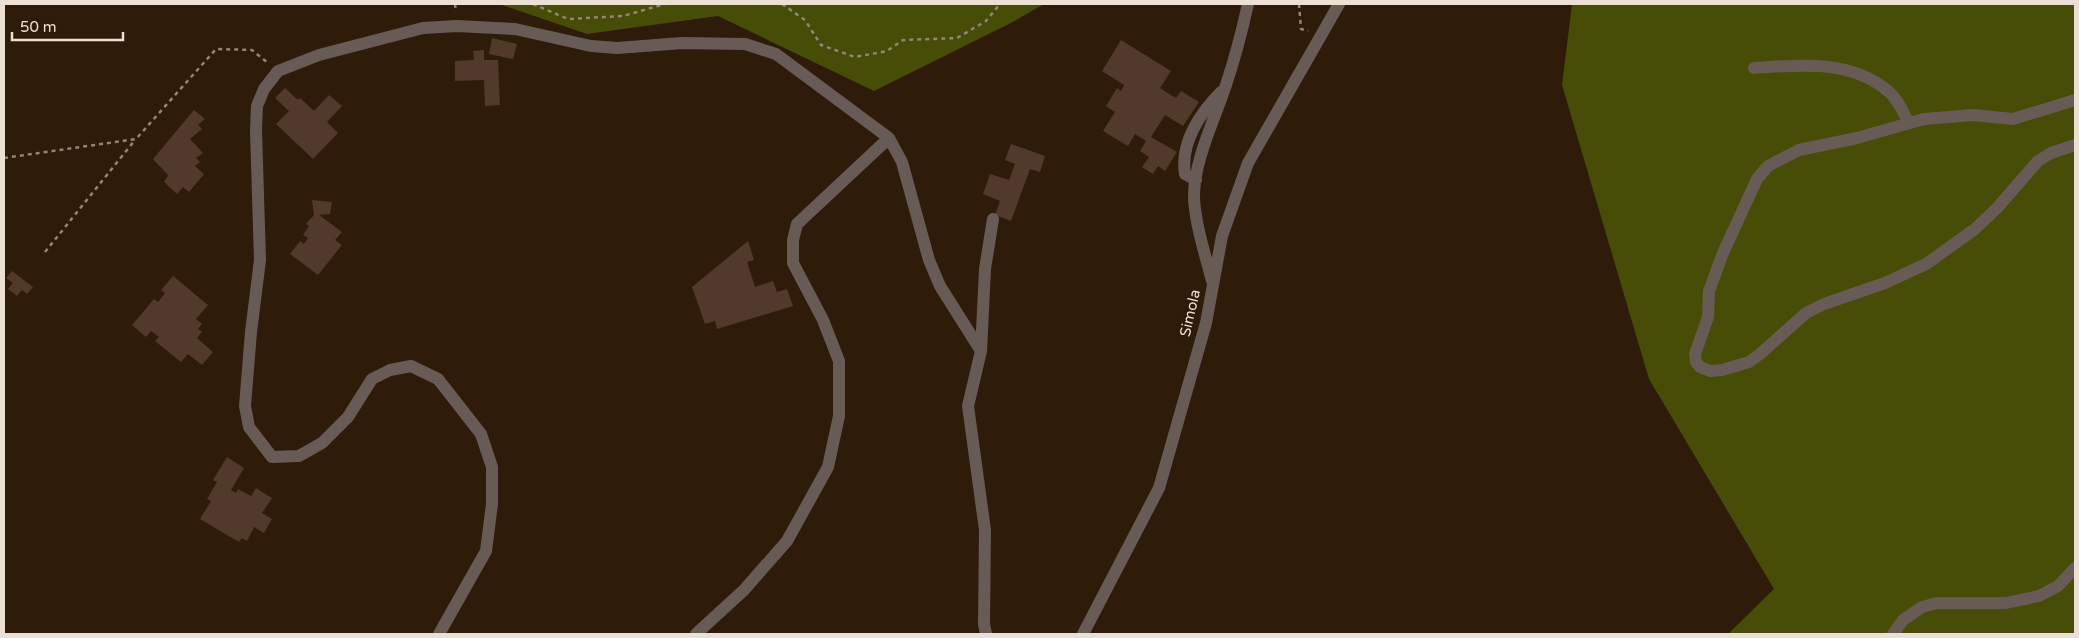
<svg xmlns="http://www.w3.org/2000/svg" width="2079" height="638" viewBox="0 0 2079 638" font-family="'Varela Round',sans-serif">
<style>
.green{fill:#474c06}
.building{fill:#51392c}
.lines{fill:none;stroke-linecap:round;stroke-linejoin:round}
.path{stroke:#958477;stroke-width:2.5;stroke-dasharray:4 4;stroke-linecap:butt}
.minor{stroke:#685b56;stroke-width:12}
.labels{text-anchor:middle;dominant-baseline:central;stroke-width:4;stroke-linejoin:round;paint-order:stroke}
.street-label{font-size:15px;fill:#ecdfd4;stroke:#2f1b0a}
</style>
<rect width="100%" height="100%" fill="#2f1b0a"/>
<path class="green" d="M499 4H1044L1011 23 874 91 718 16 587 34Z
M1572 4H2075V634H1728L1774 589 1649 379 1562 85Z"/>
<path class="building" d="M492 38 517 44 513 59 489 54Z
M1121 40 1171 71 1160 88 1176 98 1181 91 1199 102 1183 126 1165 115 1151 137 1177 152 1165 171 1158 166 1153 174 1142 167 1149 157 1140 151 1146 141 1135 134 1128 146 1103 131 1115 112 1106 106 1117 88 1121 91 1124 85 1102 71Z
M484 50V60H498L500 105 485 106 484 80 455 81V61L474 60 473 51Z
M285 88 298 100 300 98 314 111 329 95 342 106 327 122 338 133 313 159 276 124 289 111 275 98Z
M194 110 205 119 198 125 202 129 190 139 203 153 196 158 200 162 195 166 204 174 189 192 183 187 177 194 164 182 168 175 153 159Z
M1011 144 1045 156 1040 172 1030 169 1011 221 995 215 1000 201 983 194 990 174 1009 180 1015 164 1005 160Z
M312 200 332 202 330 214 319 215 342 232 335 240 342 245 318 275 290 254 300 241 304 244 308 238 303 235 309 226 306 224 314 215Z
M748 241 754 260 747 262 755 287 773 281 777 292 787 289 793 306 717 329 715 321 705 324 692 287Z
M12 271 33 287 27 294 22 290 17 296 8 289 13 283 6 278Z
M173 276 208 305 196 319 202 324 198 329 202 332 197 338 213 352 202 365 188 354 181 362 155 341 159 337 151 331 146 337 132 325 154 299 158 302 165 293 161 290Z
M227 457 244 468 231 490 236 493 238 489 251 496 256 488 272 498 262 513 272 519 264 533 254 527 247 541 242 538 239 542 200 519 211 501 207 499 217 482 213 480Z"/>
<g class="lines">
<path class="path" d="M455 4 456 12
M533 4 568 19 623 16 665 4
M782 4 805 20 821 45 855 57 887 51 903 40 957 38 986 21 1000 4
M1299 4 1301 29 1308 31
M4 158 136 139 216 49 252 50 268 63
M45 252 135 140"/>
<path class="minor" d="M1754 68C1799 65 1850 59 1888 91 1898 99 1903 112 1909 123
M2075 100 2013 119 1973 115 1924 119 1857 138 1799 150 1768 166 1757 179 1723 253 1709 291 1708 317 1695 354 1696 362 1700 367 1710 371 1722 370 1749 362 1760 354 1806 313 1824 304 1885 283 1926 264 1975 229 1997 208 2038 161 2051 153 2075 145
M1196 180 1185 174C1180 143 1200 113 1221 92
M1212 281C1205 254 1196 227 1194 199 1193 162 1215 119 1226 85 1235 58 1242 31 1248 4
M439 634 486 551 492 504V467L481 434 438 379 411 366 390 370 372 379 348 417 322 443 299 456 272 457 249 427 245 406 251 332 260 260 256 130 257 106 264 89 278 71 319 55 423 28 457 26 515 29 591 46 617 48 682 43 745 44 776 54 889 138 902 162 929 260 940 286 981 351
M696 634 744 590 787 541 828 467 839 416V361L823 320 793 263V240L797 224 889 138
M986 634 984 624 985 530 968 406 981 351 985 269 993 219
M1083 634 1159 488 1206 323 1222 236 1248 163 1339 4
M1893 634 1903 620 1922 607 1937 603H2006L2039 596 2058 586 2075 568"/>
</g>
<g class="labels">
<g class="street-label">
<text transform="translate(1190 313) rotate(-77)">Simola</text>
</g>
</g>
<rect width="2079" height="638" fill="none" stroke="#ecdfd4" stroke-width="10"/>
<path d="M12 32v8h111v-8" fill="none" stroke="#ecdfd4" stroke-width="2.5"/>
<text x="20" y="32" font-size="15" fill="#ecdfd4" stroke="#2f1b0a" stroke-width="4" paint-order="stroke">50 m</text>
</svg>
